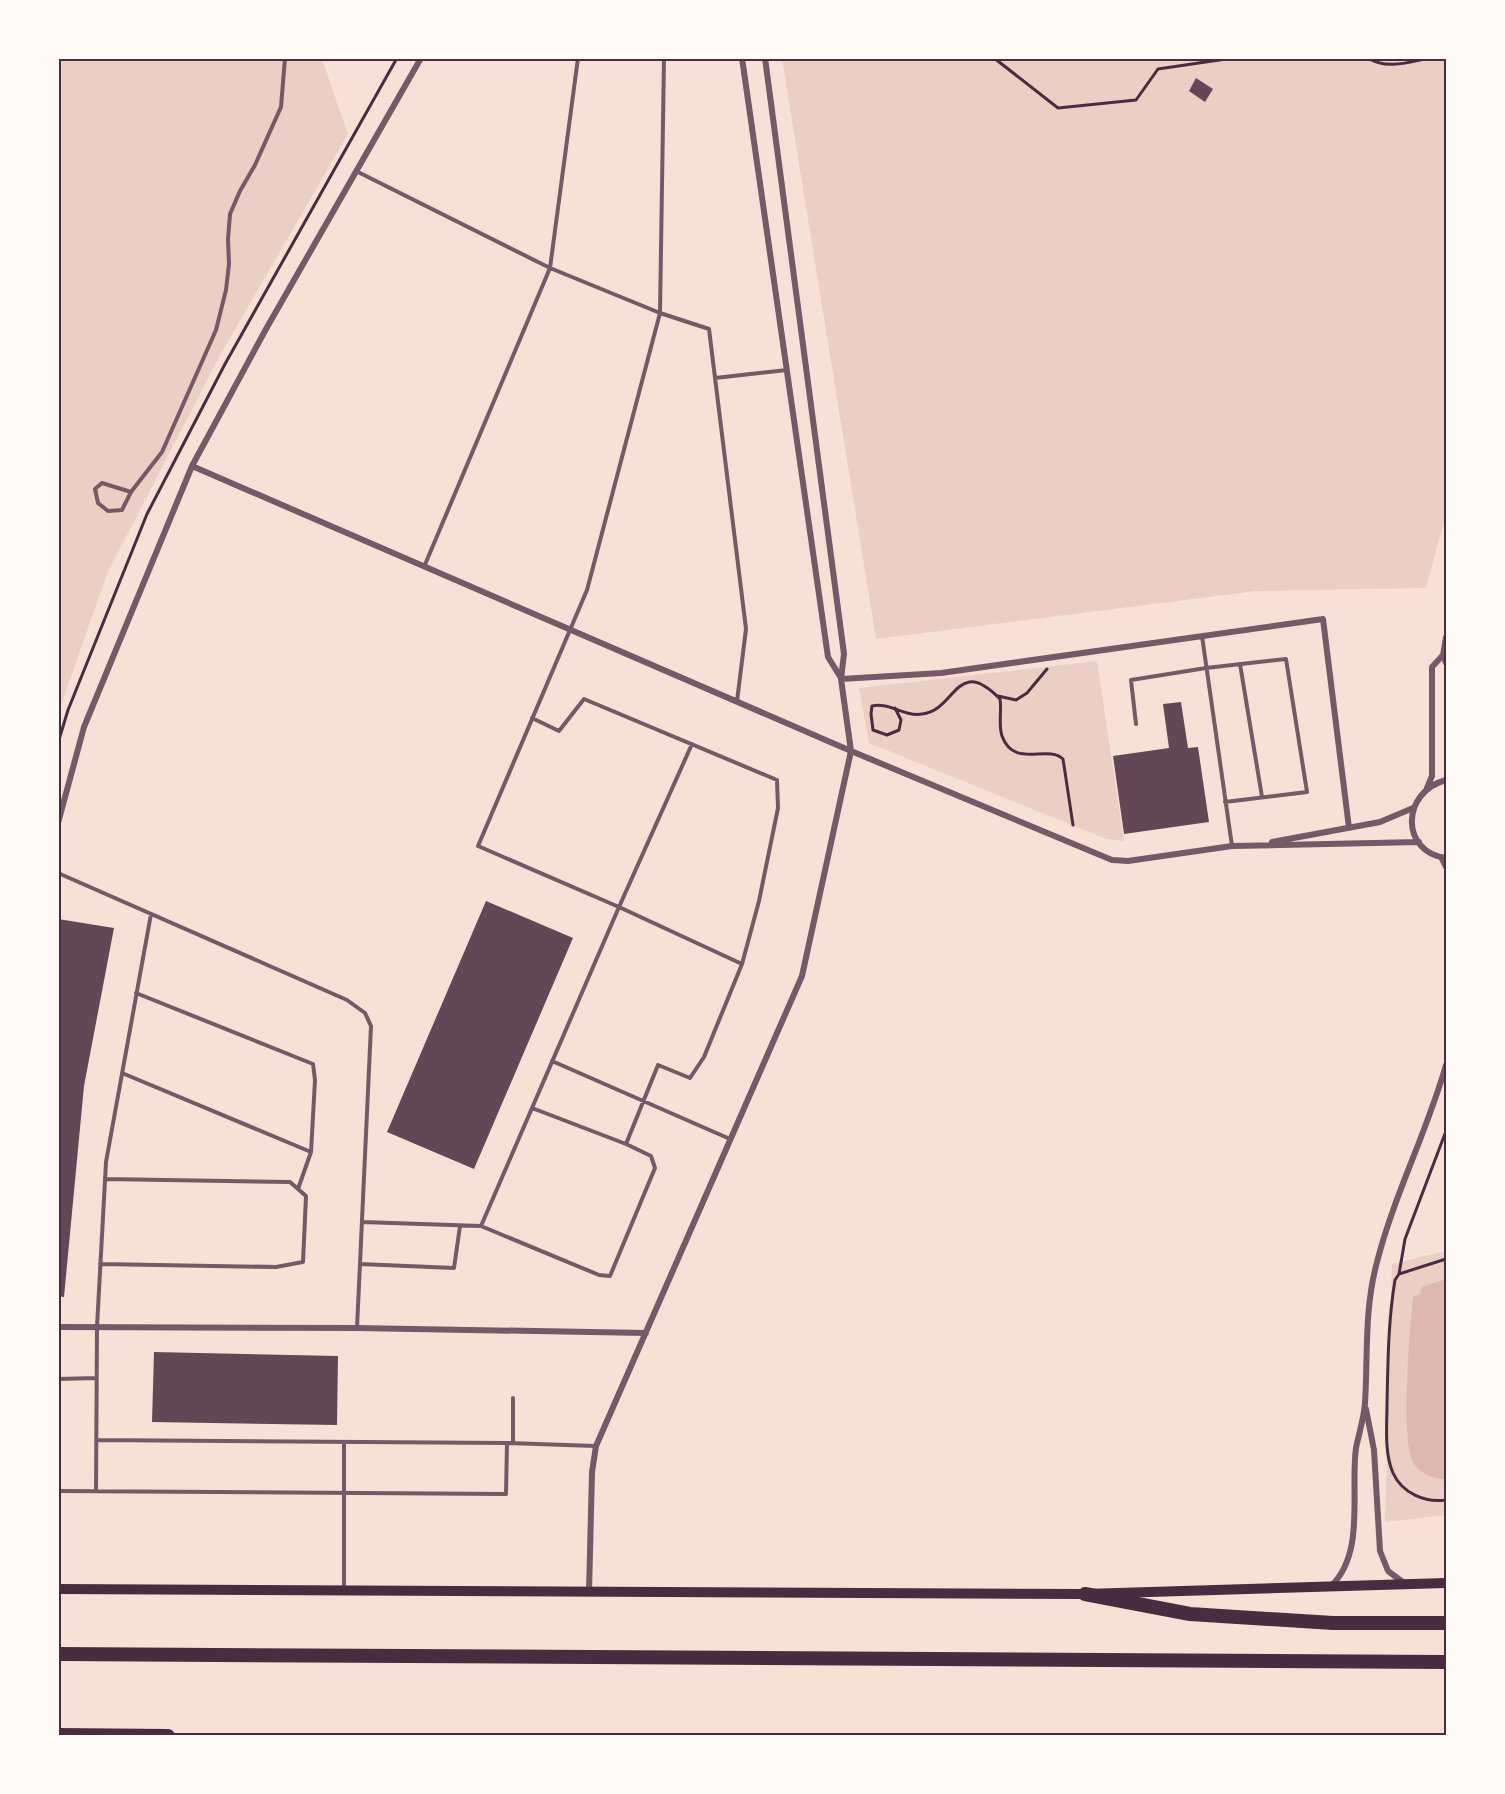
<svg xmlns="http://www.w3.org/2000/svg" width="1505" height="1794" viewBox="0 0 1505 1794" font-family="Quicksand,sans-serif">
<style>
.green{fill:#ebcfc5}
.water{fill:#dcb8b0}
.building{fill:#644757}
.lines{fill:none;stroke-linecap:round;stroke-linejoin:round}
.path{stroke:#4a2c40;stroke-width:3}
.service{stroke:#755966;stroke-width:4}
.minor{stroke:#755966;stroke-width:6}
.secondary{stroke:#4a2c40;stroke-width:10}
.motorway{stroke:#4a2c40;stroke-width:14}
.neatline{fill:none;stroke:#4a2c40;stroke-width:2}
</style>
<rect width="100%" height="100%" fill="#f7e1d7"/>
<path class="green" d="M59 59H322L348 134 219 357 107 574 59 711Z
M782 59H1446V514L1426 588 1256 591 876 639Z
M1097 661 1124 841 1106 839 869 743 859 688Z
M1446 1251V1515L1385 1522 1392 1264Z"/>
<path class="water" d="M1446 1279V1479C1434 1479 1422 1475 1414 1464 1400 1444 1410 1325 1413 1297L1420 1294 1422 1287Z"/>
<path class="building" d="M1196 78 1213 89 1205 102 1189 91Z
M1181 702 1188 748 1198 747 1209 822 1124 834 1113 756 1169 748 1163 704Z
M486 901 573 938 474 1169 387 1132Z
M58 919 114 928 84 1086 64 1297 58 1296Z
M154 1352 338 1356 337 1425 152 1422Z"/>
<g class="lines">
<path class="path" d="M994 58 1058 108 1136 100 1158 69 1233 58
M1368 58C1386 70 1410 62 1430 58
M998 696 1016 700 1027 693 1047 669
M895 708 901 720 899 730 887 735 873 730 871 714 872 706C890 702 904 717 922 714 956 711 956 654 1000 699 1002 711 998 724 1002 736 1014 769 1047 744 1063 759L1073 825
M58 743 68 710 147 514 225 364 397 58
M1446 1259 1399 1274 1395 1280C1388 1322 1388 1362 1387 1404 1387 1426 1384 1452 1393 1473 1402 1493 1425 1503 1446 1500
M1399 1274 1405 1239 1446 1131"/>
<path class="service" d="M664 58 660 313 709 329 746 629 737 701
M356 171 550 268 424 567
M715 378 787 370
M131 492 102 483 95 489 98 503 108 511 122 510 131 492 162 452 216 330 226 290 229 264 228 239 230 214 240 191 255 165 281 107 285 58
M1202 636 1232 846
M1240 664 1262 797
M1136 724 1131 680 1206 668 1286 659 1307 792 1225 802
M692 744 619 907 742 964
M58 873 347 1000 365 1013 371 1026 357 1328
M136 993 313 1064 315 1080 311 1152 298 1189
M552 1061 730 1139
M122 1073 311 1152
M532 1108 626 1144
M362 1222 481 1226 619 907 478 846 587 590 660 313 550 268 578 58
M481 1226 599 1275 610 1276 655 1168 651 1156 626 1144 658 1065 690 1078 704 1057 742 964 759 901 778 808 777 780 584 699 559 731 532 718
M100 1264 276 1267 303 1262 306 1196 290 1182 105 1179
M360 1264 454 1268 460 1226
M58 1379 96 1378
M513 1398V1443
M96 1440 507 1443 595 1446
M58 1491 506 1494 507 1443
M96 1491 97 1327 106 1162 151 914
M344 1589V1442"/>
<path class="minor" d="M742 58 828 657 841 678
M192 466 851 751 1112 860 1128 861 1232 846 1419 842
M1443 655 1446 663
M841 679 941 673 1323 619 1349 828
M1446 780C1401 792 1400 852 1446 858
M1427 788 1432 776V667L1443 655 1446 637
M58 823 84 727 192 466 266 329 421 58
M1272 842 1380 822 1413 808
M1441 857 1446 867
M58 1327 357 1328 646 1333
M1366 1409 1374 1450 1380 1551 1388 1571 1404 1583
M1330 1587C1366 1554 1350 1491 1356 1448 1359 1433 1364 1418 1365 1403 1368 1355 1364 1310 1377 1262 1394 1195 1427 1132 1446 1065
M589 1592 592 1472 596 1446 802 976 851 751 841 679 844 654 765 58"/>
<path class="secondary" d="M58 1589 1085 1594 1446 1583"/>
<path class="motorway" d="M1085 1594 1190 1614 1333 1623H1446
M58 1654 1446 1662
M58 1735 168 1736"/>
</g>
<rect width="1505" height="1794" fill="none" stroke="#fffaf5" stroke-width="120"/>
<rect x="60" y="60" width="1385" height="1674" class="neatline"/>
</svg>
